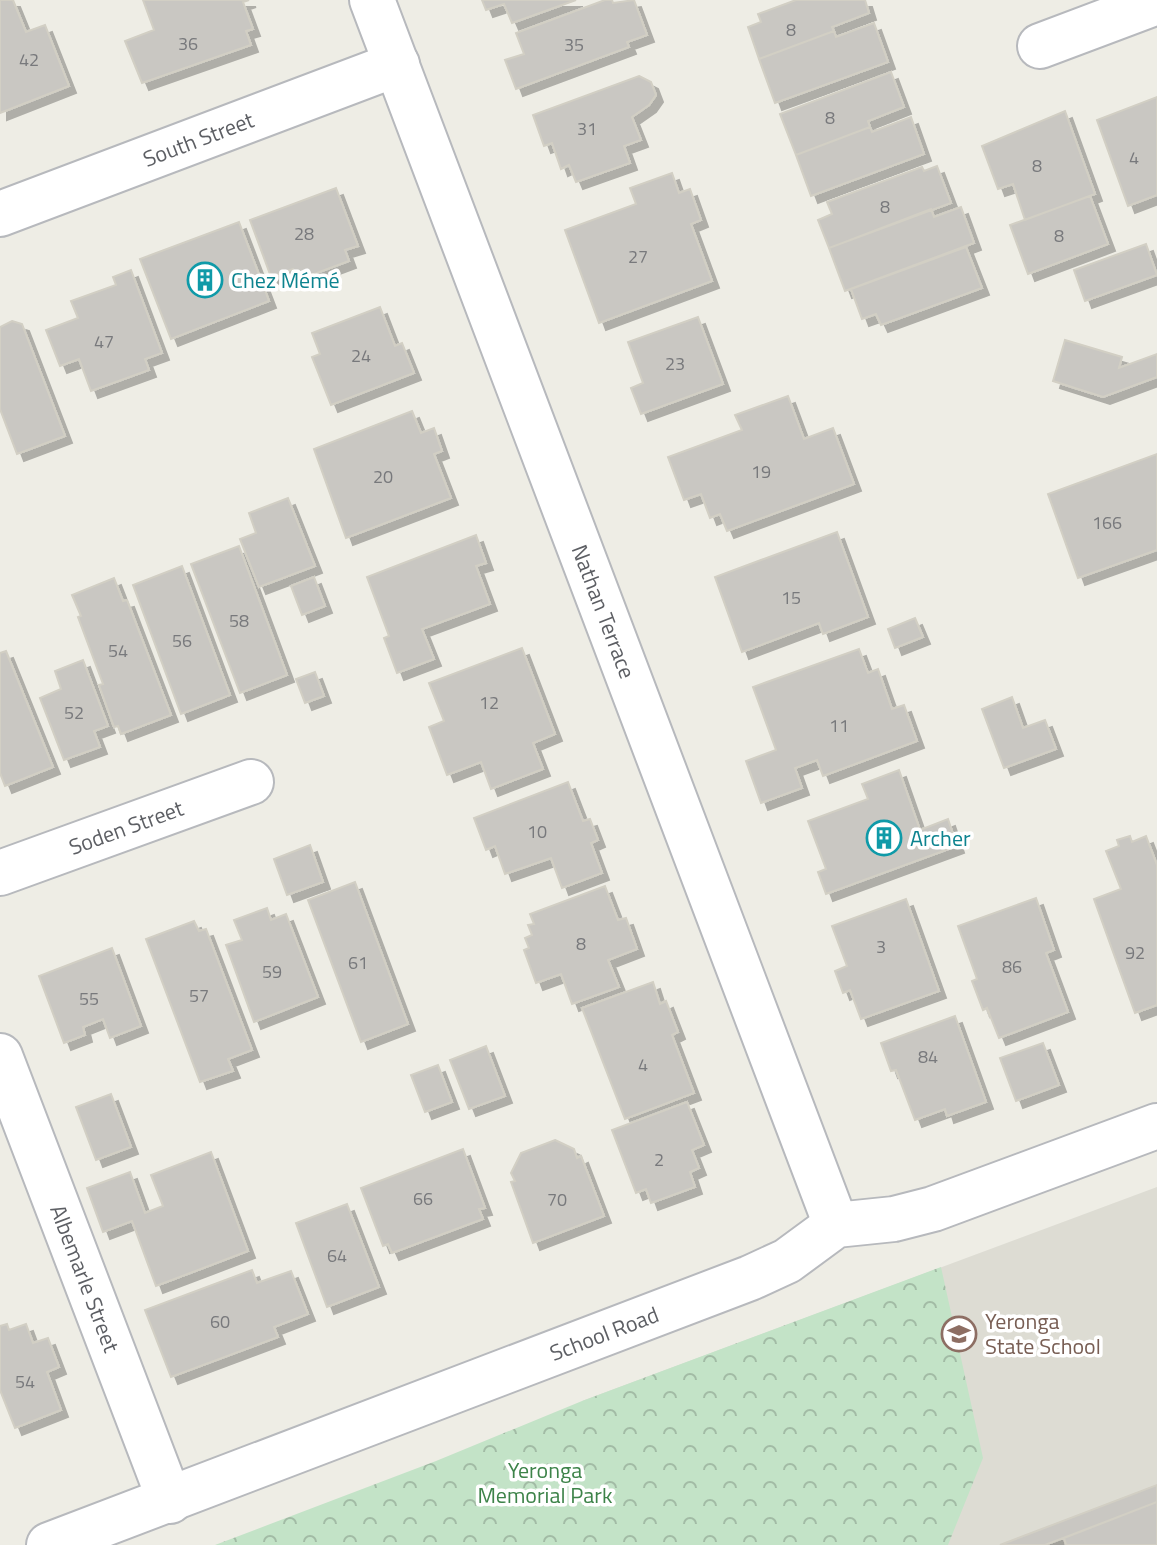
<svg xmlns="http://www.w3.org/2000/svg" width="1157" height="1545" viewBox="0 0 1157 1545" font-family="'Titillium Web',sans-serif">
<style>
.education{fill:#dddcd3}
.forest{fill:url(#forest-crowns)}
.building{fill:#c9c7c2;stroke:#d2cfc4;stroke-width:2;filter:url(#shadow)}
.lines{fill:none;stroke-linecap:round;stroke-linejoin:round}
.minor-casing{stroke:#b7b9bd;stroke-width:48}
.minor{stroke:#fff;stroke-width:44}
.labels{text-anchor:middle;dominant-baseline:central;stroke-width:7;stroke-linejoin:round;paint-order:stroke}
.number-label{font-size:18px;fill:#78797c}
.street-label{font-size:22px;fill:#5d5f64;stroke:#fff}
.culture-label{font-size:22px;fill:#0d838f;stroke:#fff;text-anchor:start}
.education-label{font-size:22px;fill:#785e54;stroke:#fff;text-anchor:start}
.park-label{font-size:22px;fill:#3d8349;stroke:#fff}
</style>
<defs>
<pattern id="forest-crowns" width="20" height="18" patternUnits="userSpaceOnUse" patternTransform="scale(2)"><rect width="20" height="18" fill="#c3e3c7"/><path d="M2 6a3 3 0 1 1 6 0M12 15a3 3 0 1 1 6 0" fill="none" stroke="#a2bba5"/></pattern>
<filter id="shadow"><feDropShadow dx="7" dy="7" stdDeviation="0" flood-color="#0004"/></filter>
</defs>
<rect width="100%" height="100%" fill="#eeede5"/>
<path class="education" d="M1157 1187V1545H633L582 1401Z"/>
<path class="forest" d="M941 1267 983 1458 948 1545H215L436 1461 582 1401Z"/>
<path class="building" d="M0 0H13L26 32 45 25 69 86 0 113Z
M143 0H249L243 2 253 29 246 31 251 45 142 83 125 41 154 30Z
M482 0H576L512 23 504 4 486 10Z
M605 0H612L613 3 634 0 647 35 627 42 629 47 516 89 505 60 524 54 516 33Z
M796 0H865L869 13 832 27 834 31 759 59 748 27 761 22 758 14Z
M874 23 888 62 775 103 759 59 834 31 836 37Z
M891 72 904 107 868 121 870 127 796 155 780 114Z
M639 76 651 82 656 95 649 105 632 117 641 140 624 146 630 163 576 182 569 165 561 169 552 143 544 146 533 115Z
M1157 97V195L1128 206 1097 120Z
M1065 111 1095 194 1025 220 1013 184 998 189 982 146Z
M911 117 924 154 811 196 796 155 870 127 872 132Z
M937 166 951 203 829 248 818 220 832 214 827 202 922 167 924 171Z
M672 173 679 193 690 189 701 220 691 224 712 281 599 323 565 230 636 204 630 188Z
M336 188 358 246 345 250 349 261 298 280 293 269 271 277 250 220Z
M1090 196 1108 244 1028 274 1010 225Z
M961 207 974 243 845 291 829 248 931 209 934 217Z
M239 222 269 301 171 339 140 259Z
M1146 244 1157 275 1085 301 1074 270Z
M966 247 982 288 881 325 876 314 862 319 851 289Z
M131 270 162 353 145 359 149 370 91 391 79 359 60 366 46 330 78 318 71 301 116 285 113 277Z
M380 307 395 346 402 343 414 373 331 405 312 357 320 354 312 333Z
M698 317 723 384 641 414 631 388 643 383 628 342Z
M12 321 22 324 65 436 17 454 0 409V327Z
M1065 340 1122 357 1119 368 1157 354V377L1103 397 1053 381Z
M788 396 804 439 833 428 854 484 727 531 720 514 710 518 701 494 684 500 668 457 742 430 735 415Z
M412 411 421 433 434 428 442 451 434 454 451 498 346 538 314 449Z
M1157 454V550L1078 578 1048 494Z
M288 498 315 566 259 587 240 539 256 533 249 513Z
M837 532 868 617 823 634 819 623 742 652 715 577Z
M476 535 486 563 476 566 490 604 422 629 434 659 397 673 384 638 389 636 367 577Z
M239 546 287 675 240 693 191 564Z
M182 566 230 695 181 714 133 585Z
M314 577 325 606 302 615 291 586Z
M114 578 123 601 127 600 171 715 121 734 118 726 114 727 99 685 103 684 78 617 81 616 72 595Z
M915 618 923 637 895 648 888 629Z
M522 648 555 734 533 743 543 769 491 789 481 762 447 775 429 727 444 721 429 683Z
M859 649 868 673 878 669 892 709 904 705 917 741 823 776 817 760 795 768 802 788 761 803 746 761 776 750 753 687Z
M6 651 53 767 5 786 0 773V653Z
M83 660 108 726 94 731 100 747 64 760 40 698 61 689 55 671Z
M315 672 324 696 305 703 296 679Z
M1012 697 1023 728 1045 720 1056 749 1004 768 982 709Z
M899 770 920 830 948 819 957 846 826 894 818 872 826 869 808 821 868 799 862 784Z
M568 782 583 821 590 819 598 840 591 843 602 873 562 888 551 858 505 874 495 846 486 850 474 818Z
M1130 836 1132 842 1146 836 1157 865V1005L1135 1013 1094 899 1121 889 1106 851 1119 846 1117 840Z
M310 845 323 882 287 895 274 859Z
M355 882 408 1024 361 1042 308 900Z
M605 886 618 920 626 918 637 949 608 960 619 987 572 1004 561 974 536 983 524 950 529 948 525 938 532 935 528 925 534 924 530 914Z
M1036 898 1054 950 1046 953 1068 1012 999 1038 987 1008 983 1010 972 981 977 979 958 926Z
M906 899 939 991 861 1019 850 990 843 993 835 971 847 966 832 926Z
M267 908 271 920 286 914 318 997 254 1022 226 945 242 940 234 920Z
M194 921 199 931 206 929 252 1050 228 1059 233 1071 200 1082 146 939Z
M112 948 141 1026 110 1038 103 1019 83 1027 85 1035 64 1043 39 976Z
M653 982 660 1004 666 1001 678 1032 672 1035 694 1093 625 1119 582 1008Z
M955 1016 986 1102 947 1116 945 1109 915 1120 896 1070 891 1071 881 1043Z
M1043 1043 1059 1085 1016 1101 1000 1058Z
M486 1046 505 1096 469 1109 450 1060Z
M438 1065 452 1102 425 1112 411 1075Z
M111 1094 131 1147 96 1160 76 1107Z
M687 1102 704 1145 692 1150 699 1168 690 1172 695 1187 651 1203 646 1189 636 1193 612 1130Z
M555 1140 574 1149 577 1158 581 1156 604 1216 533 1243 511 1182 515 1181 511 1173 521 1153Z
M463 1149 485 1208 479 1209 483 1219 392 1253 388 1244 383 1246 361 1188Z
M211 1152 248 1251 156 1286 132 1221 103 1232 87 1188 130 1172 145 1213 163 1206 151 1175Z
M347 1204 379 1287 327 1307 296 1223Z
M252 1270 257 1283 291 1271 308 1314 274 1327 278 1337 171 1377 145 1310Z
M7 1324 9 1330 26 1324 33 1343 48 1338 59 1367 47 1372 61 1410 15 1428 0 1390V1326Z
M1157 1485V1502L1045 1545H1000Z
M1157 1502V1545H1066L1064 1538Z"/>
<g class="lines">
<g class="minor-casing">
<g id="minor">
<path id="s1" d="M372 0 836 1225"/>
<path d="M1040 46 1157 2"/>
<path id="s2" d="M0 214 397 64"/>
<path id="s3" d="M0 873 251 782"/>
<path id="s4" d="M0 1056 170 1501"/>
<path id="s5" d="M49 1545 750 1278 787 1261 836 1225 894 1219 933 1209 1157 1126"/>
</g>
</g>
<use href="#minor" class="minor"/>
</g>
<defs>
<g id="building-ring" transform="scale(1.8)"><circle r="9.5" fill="#fff" stroke="#0f9aa8" stroke-width="1.5"/><path d="M-4-6H4V6H1V3H-1V6H-4ZM-2.5-4.3h1.7v1.8h-1.7ZM.8-4.3h1.7v1.8H.8ZM-2.5-1h1.7V.8h-1.7ZM.8-1h1.7V.8H.8Z" fill="#0f9aa8"/></g>
<g id="school-ring" transform="scale(1.8)"><circle r="9.5" fill="#fff" stroke="#8d6e63" stroke-width="1.5"/><path d="M0-5L7-2L0 1L-7-2ZM-4 1L0 2.5L4 1V4Q0 6-4 4Z" fill="#8d6e63"/></g>
</defs>
<g fill-rule="evenodd">
<use href="#building-ring" x="205" y="280"/>
<use href="#building-ring" x="884" y="838"/>
<use href="#school-ring" x="959" y="1334"/>
</g>
<g class="labels">
<g class="number-label">
<text x="791" y="29">8</text>
<text x="188" y="43">36</text>
<text x="574" y="44">35</text>
<text x="29" y="59">42</text>
<text x="830" y="117">8</text>
<text x="587" y="128">31</text>
<text x="1134" y="157">4</text>
<text x="1037" y="165">8</text>
<text x="885" y="206">8</text>
<text x="304" y="233">28</text>
<text x="1059" y="235">8</text>
<text x="638" y="256">27</text>
<text x="104" y="341">47</text>
<text x="361" y="355">24</text>
<text x="675" y="363">23</text>
<text x="761" y="471">19</text>
<text x="383" y="476">20</text>
<text x="1107" y="522">166</text>
<text x="791" y="597">15</text>
<text x="239" y="620">58</text>
<text x="182" y="640">56</text>
<text x="118" y="650">54</text>
<text x="489" y="702">12</text>
<text x="74" y="712">52</text>
<text x="839" y="725">11</text>
<text x="537" y="831">10</text>
<text x="581" y="943">8</text>
<text x="881" y="946">3</text>
<text x="1135" y="952">92</text>
<text x="358" y="962">61</text>
<text x="1012" y="966">86</text>
<text x="272" y="971">59</text>
<text x="199" y="995">57</text>
<text x="89" y="998">55</text>
<text x="928" y="1056">84</text>
<text x="643" y="1064">4</text>
<text x="659" y="1159">2</text>
<text x="423" y="1198">66</text>
<text x="557" y="1199">70</text>
<text x="337" y="1255">64</text>
<text x="220" y="1321">60</text>
<text x="25" y="1381">54</text>
</g>
<g class="street-label">
<text stroke="none"><textPath href="#s2" startOffset="212">South Street</textPath></text>
<text stroke="none"><textPath href="#s1" startOffset="654">Nathan Terrace</textPath></text>
<text stroke="none"><textPath href="#s3" startOffset="134">Soden Street</textPath></text>
<text stroke="none"><textPath href="#s4" startOffset="238">Albemarle Street</textPath></text>
<text stroke="none"><textPath href="#s5" startOffset="594">School Road</textPath></text>
</g>
<g class="culture-label">
<text x="231" y="280">Chez Mémé</text>
<text x="910" y="838">Archer</text>
</g>
<g class="education-label">
<text x="985" y="1321">Yeronga<tspan x="985" dy="25">State School</tspan></text>
</g>
<g class="park-label">
<text x="545" y="1470">Yeronga<tspan x="545" dy="25">Memorial Park</tspan></text>
</g>
</g>
</svg>
